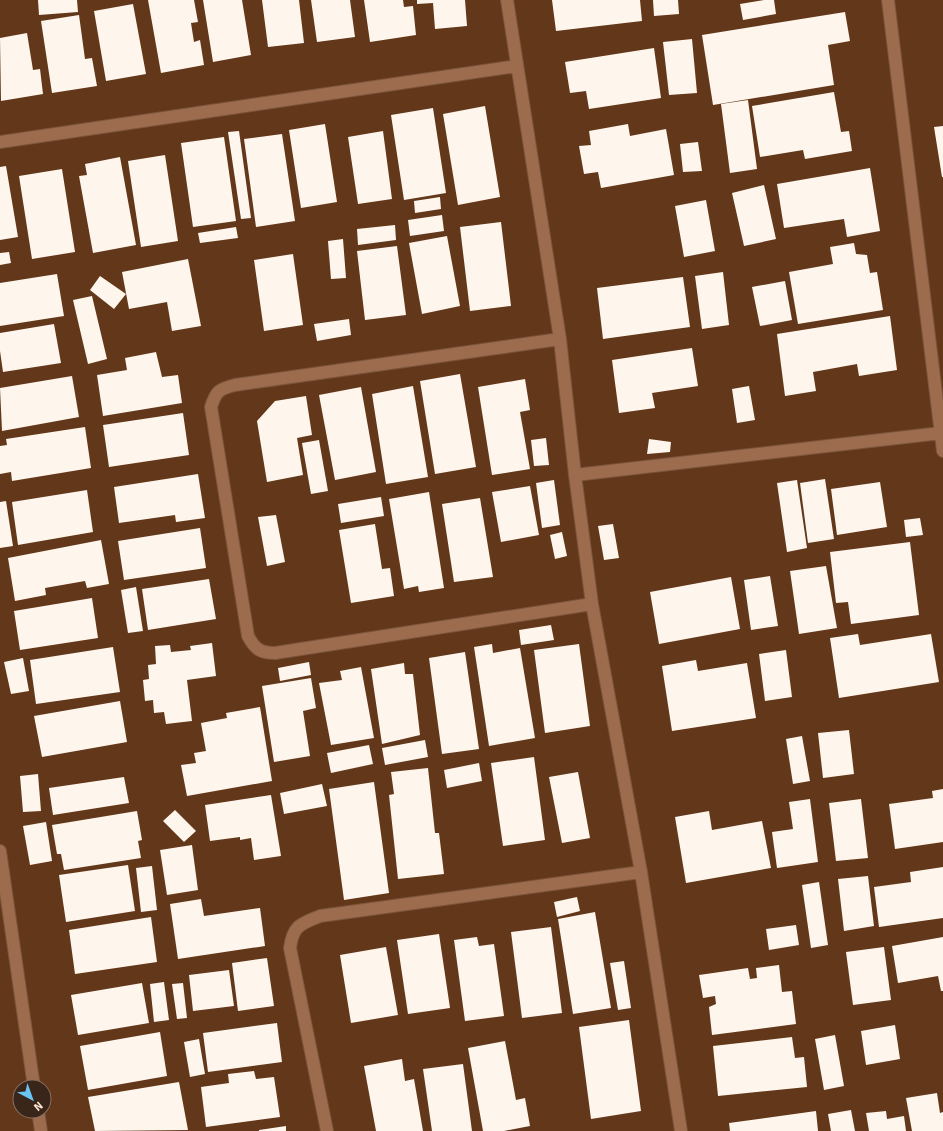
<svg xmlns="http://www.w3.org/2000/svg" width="943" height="1131" viewBox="0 0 943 1131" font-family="Signika,sans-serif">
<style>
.building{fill:#fef6ec}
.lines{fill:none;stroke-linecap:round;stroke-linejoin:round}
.street-casing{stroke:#7a543b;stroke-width:14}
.street{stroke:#9d6c4f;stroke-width:12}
</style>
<rect width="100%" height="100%" fill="#63371a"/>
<path class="building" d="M38 0H77L78 12 39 15Z
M148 0H194L198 22 191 23 194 42 200 40 204 65 161 73Z
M203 0H242L251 55 213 62Z
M262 0H299L304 43 268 47Z
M311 0H350L355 37 317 42Z
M364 0H403L404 7 413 6 416 35 370 42Z
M417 0H465L467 26 435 29 433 3 417 4Z
M552 0H640L642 21 556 31Z
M653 0H678L679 14 654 16Z
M764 0H774L776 14 743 20 740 4Z
M133 4 146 74 106 81 94 11Z
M845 12 850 41 828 45 834 85 713 105 702 35Z
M79 15 85 59 92 58 97 86 52 93 41 21Z
M27 33 33 70 40 69 43 94 1 101 0 38Z
M692 39 697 93 669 95 663 42Z
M654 48 661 98 589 109 586 91 570 93 565 62Z
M834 92 841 132 849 131 852 151 805 159 803 150 760 157 752 106Z
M748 100 757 169 730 173 721 104Z
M485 106 500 197 458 205 443 114Z
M433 108 446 193 404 200 391 115Z
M325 124 337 202 301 208 289 130Z
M628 124 630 136 666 129 674 175 601 188 598 172 584 174 579 146 591 145 589 131Z
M943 126V177H942L934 127Z
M239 131 251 218 241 219 228 132Z
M383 131 392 199 358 204 348 137Z
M282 134 295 221 256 227 244 139Z
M224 137 236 221 193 227 181 143Z
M698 142 702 171 683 172 680 144Z
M165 155 178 241 141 247 128 161Z
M120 157 136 245 93 253 79 176 87 175 85 164Z
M6 166 18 237 0 240V167Z
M870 168 880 231 847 237 844 219 784 228 777 184Z
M62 169 75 252 32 259 19 176Z
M764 185 776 239 744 246 732 193Z
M440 197 441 209 415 213 414 201Z
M706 200 715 251 684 257 675 206Z
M442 215 444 231 410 236 408 220Z
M501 222 511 306 470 311 460 227Z
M395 225 396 240 358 245 357 229Z
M236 227 238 238 200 243 198 233Z
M447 236 460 306 422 314 409 243Z
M343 239 346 278 331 279 328 241Z
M854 243 856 254 867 255 870 273 877 272 883 310 798 324 789 272 833 264 830 247Z
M397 246 406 315 365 320 357 251Z
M9 252 11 263 0 265V253Z
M293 254 303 325 264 331 254 260Z
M188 259 201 326 172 331 167 302 129 309 122 272Z
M723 272 729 325 702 329 695 276Z
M57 274 64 316 0 326V283Z
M100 276 126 294 114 309 90 290Z
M683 277 690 327 603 339 597 288Z
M785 281 792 320 760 326 752 287Z
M92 296 107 359 88 364 73 300Z
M890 316 897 370 859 376 857 364 813 372 816 391 785 396 777 334Z
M349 319 351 335 317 341 314 324Z
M54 324 61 363 3 372 0 351V333Z
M692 348 698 386 652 393 655 408 619 413 612 360Z
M156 352 162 377 178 375 182 403 103 416 97 375 127 370 125 358Z
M460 374 476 467 435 474 420 381Z
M72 376 79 417 2 431 0 388Z
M525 379 530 410 520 412 530 469 492 475 478 387Z
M413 386 428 477 386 484 372 394Z
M749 386 755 420 737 423 732 389Z
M361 387 376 472 335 480 319 395Z
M306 396 312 435 297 438 303 475 267 482 257 421 275 401Z
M183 413 189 455 109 467 103 425Z
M85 427 91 468 12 481 11 472 0 474V446L7 445 6 439Z
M546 438 549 465 534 466 531 440Z
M649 439 671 442 670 452 647 454Z
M319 440 328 491 311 494 302 443Z
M198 474 205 518 176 522 175 515 119 523 114 487Z
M825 479 834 539 808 543 800 483Z
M554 480 560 525 542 528 536 483Z
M797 480 807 548 787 552 777 483Z
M880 482 887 527 837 535 831 489Z
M530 486 539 535 501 542 492 492Z
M87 490 93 532 18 545 12 502Z
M429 492 444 588 419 592 418 586 404 589 389 499Z
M381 497 384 516 341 523 338 504Z
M480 498 493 577 454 582 442 504Z
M6 501 13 546 0 548V502Z
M276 515 285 562 267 566 258 517Z
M920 518 923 535 906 537 904 520Z
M375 524 382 569 390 568 394 596 351 603 339 530Z
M613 524 619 558 604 560 598 526Z
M200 528 206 568 124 580 118 541Z
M562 532 567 556 555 559 550 535Z
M101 540 109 584 87 588 85 581 45 588 46 595 15 601 8 558Z
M910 542 919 615 851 624 848 602 836 603 830 552Z
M826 566 837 628 799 634 790 571Z
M770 576 778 626 751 630 744 580Z
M731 577 740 629 659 644 650 592Z
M209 579 216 619 148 630 142 589Z
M136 587 143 631 128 633 121 590Z
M92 598 98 638 20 650 14 611Z
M551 625 554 640 521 645 519 630Z
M858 634 860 645 931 634 939 682 839 698 830 638Z
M212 643 216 676 187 680 192 721 166 724 164 712 154 713 153 700 145 701 143 680 149 679 148 665 156 664 155 646 170 645 171 652 191 650 190 646Z
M492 644 493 653 520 648 535 738 489 746 474 647Z
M579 644 590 726 545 733 534 650Z
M113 647 120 692 36 704 30 660Z
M786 650 792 697 765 701 759 654Z
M465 652 479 749 442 754 429 658Z
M23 658 29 691 11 694 4 662Z
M696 660 698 671 747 663 756 718 672 731 662 666Z
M309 662 311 675 280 681 278 668Z
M404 663 405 674H413L420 735 382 744 371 669Z
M361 667 374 738 331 745 319 683 342 680 340 671Z
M311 678 316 708 303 711 310 756 274 762 262 686Z
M120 701 127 742 42 757 34 716Z
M260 707 272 781 187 796 181 765 196 763 194 753 206 751 201 723 227 718 226 713Z
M849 730 854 774 823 778 818 733Z
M802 736 810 781 793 784 786 739Z
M425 740 428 757 385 765 382 748Z
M369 745 373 764 331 773 327 753Z
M534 757 545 840 503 846 491 763Z
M479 763 482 781 447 788 444 770Z
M428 768 435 833H439L444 874 398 879 389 795 394 794 391 772Z
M578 772 590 838 562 843 549 777Z
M38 774 41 811 23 812 20 776Z
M124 777 129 803 53 815 49 788Z
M374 782 389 893 344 900 329 789Z
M322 784 327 806 284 814 280 793Z
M943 789V842L895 849 889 804 933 798 932 791Z
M271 795 281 856 254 860 251 838 240 840V837L210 841 205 805Z
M810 799 818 862 777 868 772 832 793 829 789 802Z
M861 799 868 858 836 861 829 803Z
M175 810 196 831 184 842 163 821Z
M137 811 142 840 138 841 141 858 64 870 61 854H57L52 825Z
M709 811 712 830 762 821 771 868 686 883 675 817Z
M46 822 52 861 30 865 23 826Z
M192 845 198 890 167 895 160 850Z
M128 865 135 911 66 922 59 875Z
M152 866 157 910 141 912 136 868Z
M943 867V918L879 927 874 887 911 882 910 872Z
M868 876 874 926 844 931 838 879Z
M819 882 828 945 811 948 802 885Z
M577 897 580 911 557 917 554 902Z
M201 899 204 916 260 908 265 946 178 959 170 904Z
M595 912 611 1008 573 1014 558 919Z
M151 917 157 962 75 974 69 930Z
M796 925 799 945 769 950 766 929Z
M551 927 562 1013 522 1018 511 932Z
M439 934 450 1008 408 1014 397 940Z
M477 937 479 946 494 944 504 1016 465 1021 454 940Z
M943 937V991H941L938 976 898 983 892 946Z
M386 947 398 1015 351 1023 340 955Z
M884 947 891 1000 853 1005 846 952Z
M267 958 274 1006 238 1011 232 963Z
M624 961 631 1008 618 1010 610 963Z
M779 965 782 992 792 991 796 1024 712 1035 709 1007 716 1004 715 996 703 998 699 975 748 968 750 979 757 978 756 968Z
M229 970 234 1006 193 1011 189 975Z
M164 982 169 1020 154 1022 150 984Z
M142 983 149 1023 78 1035 71 995Z
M183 983 187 1018 177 1019 172 984Z
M629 1020 641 1111 591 1119 579 1027Z
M277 1023 282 1062 208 1072 203 1033Z
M895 1025 900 1059 866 1065 861 1031Z
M160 1032 167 1076 88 1090 80 1046Z
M835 1035 844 1086 824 1090 815 1039Z
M792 1037 795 1058 804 1057 807 1087 718 1096 713 1046Z
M199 1039 205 1074 190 1077 184 1042Z
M505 1041 516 1100 525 1098 530 1126 504 1131H483L468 1048Z
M402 1059 405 1081 414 1079 423 1131H376L364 1066Z
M463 1064 472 1131H432L423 1069Z
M254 1071 256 1079 274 1077 280 1117 206 1127 201 1087 229 1083 228 1074Z
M179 1082 188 1130 95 1131 88 1097Z
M937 1093 940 1113 943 1112V1131H912L906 1098Z
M851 1110 855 1131H831L828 1114Z
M816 1111 818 1131H730L729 1123Z
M886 1111 887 1119 904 1116 906 1131H869L866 1113Z
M286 1126V1131H259V1130Z"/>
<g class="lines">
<g class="street-casing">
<path id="street" d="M507 0 560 339 575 475 592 604 641 872 681 1131
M888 0 943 451
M0 142 517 66
M560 339 235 385C219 389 216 391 211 407L248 636C255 649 260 653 275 653L592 604
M575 475 941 433
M0 851 34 1087
M38 1111 41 1131
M327 1131 290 948C293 925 301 924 320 916L641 872"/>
</g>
<use href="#street" class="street"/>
</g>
<g transform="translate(32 1099) rotate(139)"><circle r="19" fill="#392519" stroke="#887163"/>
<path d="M0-3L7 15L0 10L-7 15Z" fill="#68c4f0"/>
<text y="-6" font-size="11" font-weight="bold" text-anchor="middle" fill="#fee2d2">N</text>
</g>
</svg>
